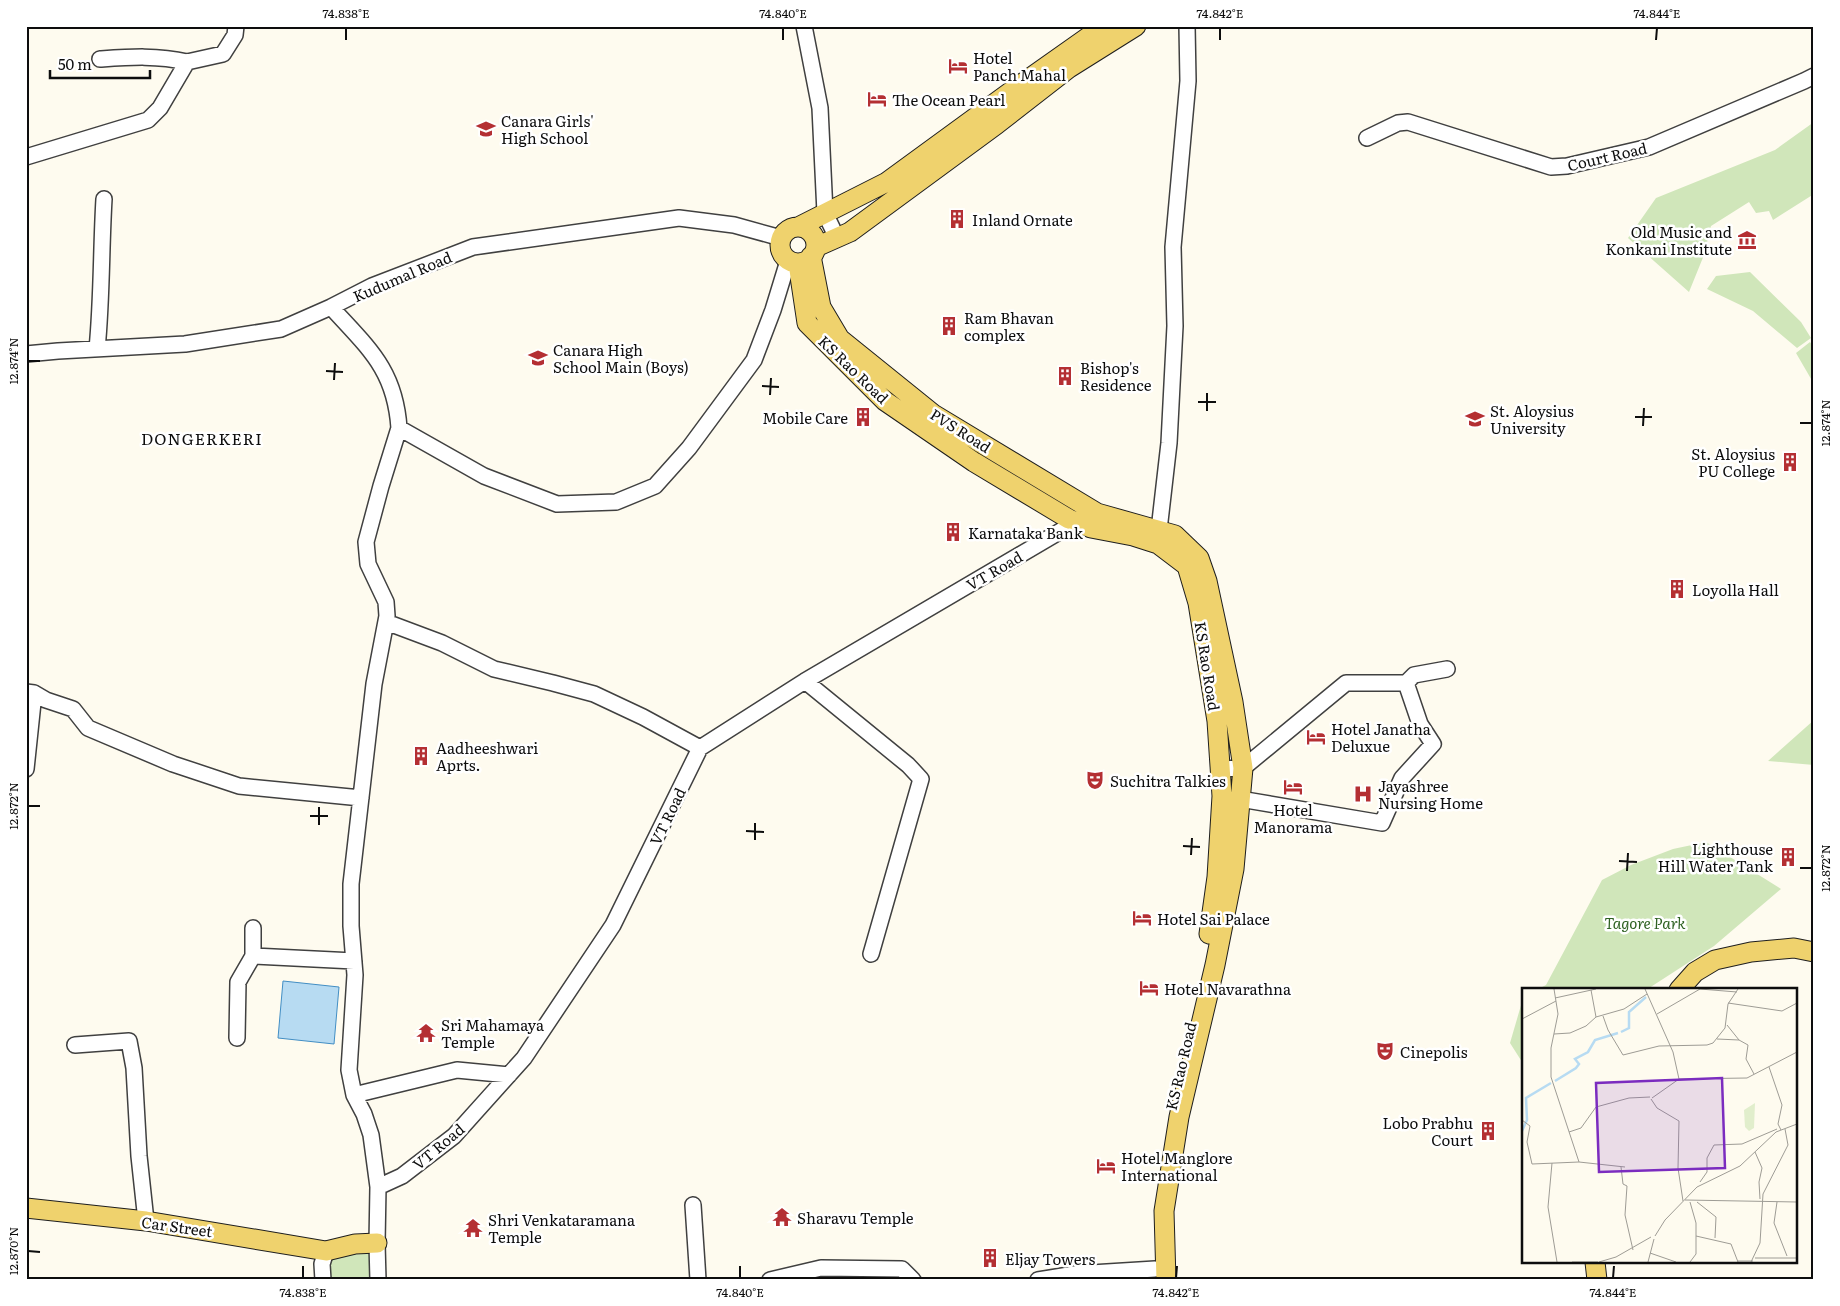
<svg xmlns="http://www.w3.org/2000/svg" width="1840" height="1306" viewBox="0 0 1840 1306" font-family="Literata,serif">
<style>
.green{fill:#d0e6ba}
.water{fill:#b7dbf2;stroke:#428ec4}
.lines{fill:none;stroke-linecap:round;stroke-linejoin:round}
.minor-casing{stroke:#404040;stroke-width:18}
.major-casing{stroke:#1e1e1e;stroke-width:21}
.minor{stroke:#fff;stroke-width:15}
.major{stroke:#efd26d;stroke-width:19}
.ticks{fill:none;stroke:#0d0d0d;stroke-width:2}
.labels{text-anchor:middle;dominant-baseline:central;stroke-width:5;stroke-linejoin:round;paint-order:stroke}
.poi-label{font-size:15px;fill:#0d0d0d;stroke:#fff;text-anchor:start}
.street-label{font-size:15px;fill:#0d0d0d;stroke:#fff}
.park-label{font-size:15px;font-style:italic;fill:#2e6122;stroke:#fff}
.neighbourhood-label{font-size:16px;letter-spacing:1px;fill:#0d0d0d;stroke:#fff}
.inset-river{fill:none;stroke:#b7dbf2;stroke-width:2.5}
.inset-road{fill:none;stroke:#9e9c95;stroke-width:1}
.view{fill:#7b2cbf;fill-opacity:0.15;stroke:#7b2cbf;stroke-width:2.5}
.inset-edge{fill:none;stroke:#0d0d0d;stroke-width:2.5}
.neatline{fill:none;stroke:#0d0d0d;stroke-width:2}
.ticks-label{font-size:12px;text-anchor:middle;fill:#0d0d0d}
</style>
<rect width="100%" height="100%" fill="#fefbef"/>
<path class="green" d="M1814 122V194L1773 220 1769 211 1756 213 1749 202 1711 226 1704 255 1689 292 1628 238 1656 198 1775 150Z
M1750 272 1801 322 1811 338 1797 348 1753 311 1707 289 1716 276Z
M1810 342 1814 348V384L1796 353Z
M1814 720V765L1768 761Z
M1706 842 1781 889 1714 946 1646 990H1536L1546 985 1602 880 1631 865 1673 849Z
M1524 995V1065L1510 1043Z
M372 1251 373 1280H329L328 1252Z"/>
<path class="water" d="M283 981 339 987 334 1044 278 1038Z"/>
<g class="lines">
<g class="minor-casing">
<path id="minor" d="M804 26 820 108 825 213 837 238
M100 59C130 57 158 55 187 62
M1367 138 1398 123 1408 122 1551 167 1567 166 1649 147 1804 81 1814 76
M26 157 148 120 160 108 187 62 223 54 235 35 236 26
M331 307C368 348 395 369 399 428L484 476 557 504 616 502 655 486 689 448 754 360 773 310 788 261
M97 349C102 299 101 249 104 199
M26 354 58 351 185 344 281 329 331 307 372 286 473 247 679 218 734 225 781 238
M1159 530 1169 443 1175 326 1173 247 1188 81 1187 26
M386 622 442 643 494 669 553 683 594 694 643 717 700 748
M805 681 908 765 921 779 871 954
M26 692 34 693 46 700 73 709 88 728 173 764 239 786 361 798
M26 769 34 693
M1220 769 1243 768 1346 683H1406L1414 675 1447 669
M1240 799 1382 823 1402 778 1433 744 1420 724 1406 683
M253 956 354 961
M237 1038 238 982 253 956V928
M75 1045 129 1041 134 1068 139 1156 146 1221
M354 1095 457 1070 509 1075
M378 1187 371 1135 364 1114 354 1095 349 1070 355 975 351 926V884L374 684 387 616 386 602 368 564 366 542 381 486 399 428
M693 1205 698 1280
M323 1280 322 1264 326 1251
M378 1280 377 1243 378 1187 402 1176 454 1136 524 1058 613 925 700 748 805 681 1076 522 1082 517
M770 1280 821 1268 902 1269 913 1280
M1038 1280 1075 1274 1155 1269"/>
</g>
<g class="major-casing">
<path id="major" d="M780 245a18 18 0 1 1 36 0a18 18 0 1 1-36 0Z
M798 227 887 182 1013 90 1088 37 1107 26
M816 247 850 232 997 124 1069 68 1136 26
M811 256 821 307 840 339 933 414 1097 513 1175 535 1199 558 1207 581 1233 702 1243 768 1234 869 1215 965 1179 1117 1164 1211 1166 1280
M798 263 807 323 885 401 974 462 1069 519 1091 528 1133 536 1158 544 1187 566 1198 603 1217 721 1222 796 1217 877 1209 934
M1679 990 1695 972 1715 960 1751 952 1794 948 1814 952
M26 1208 146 1221 326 1251 355 1244 377 1243
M1595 1262 1597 1280"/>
</g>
<use href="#minor" class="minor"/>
<use href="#major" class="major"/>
</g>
<path class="ticks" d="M346 40V28M783 40V28M1220 40V28M1656 40 1657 28M28 361H40M326 371 343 372M334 380 335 363M762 386 779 387M770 395 771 378M1198 402H1216M1207 411V393M1635 417H1652M1800 423H1812M1643 426 1644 408M28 806H40M310 816H328M319 825V807M746 831 764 832M755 840V823M1183 846 1200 847M1191 855 1192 838M1619 861 1637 862M1800 868H1812M1627 871 1628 853M28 1251 40 1252M303 1278V1266M740 1278V1266M1176 1278 1177 1266M1613 1278 1614 1266"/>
<defs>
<g id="hotel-bare" transform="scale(1.5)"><path d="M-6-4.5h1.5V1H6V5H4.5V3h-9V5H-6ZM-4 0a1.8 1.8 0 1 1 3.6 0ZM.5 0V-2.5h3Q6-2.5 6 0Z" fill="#b42f33" stroke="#fff" stroke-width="2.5" paint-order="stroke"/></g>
<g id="school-bare" transform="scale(1.5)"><path d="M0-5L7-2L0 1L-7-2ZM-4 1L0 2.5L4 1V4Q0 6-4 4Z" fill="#b42f33" stroke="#fff" stroke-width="2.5" paint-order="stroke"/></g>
<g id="building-bare" transform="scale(1.5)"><path d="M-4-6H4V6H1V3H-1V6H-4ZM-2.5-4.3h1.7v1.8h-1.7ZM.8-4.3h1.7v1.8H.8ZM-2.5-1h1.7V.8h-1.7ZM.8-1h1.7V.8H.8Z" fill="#b42f33" stroke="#fff" stroke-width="2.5" paint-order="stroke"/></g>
<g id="museum-bare" transform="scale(1.5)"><path d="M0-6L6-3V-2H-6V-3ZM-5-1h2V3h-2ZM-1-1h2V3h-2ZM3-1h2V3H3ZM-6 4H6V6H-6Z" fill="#b42f33" stroke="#fff" stroke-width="2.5" paint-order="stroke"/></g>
<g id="university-bare" transform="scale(1.5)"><path d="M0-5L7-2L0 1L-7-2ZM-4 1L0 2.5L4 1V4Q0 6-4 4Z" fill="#b42f33" stroke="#fff" stroke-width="2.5" paint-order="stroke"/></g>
<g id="theatre-bare" transform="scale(1.5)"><path d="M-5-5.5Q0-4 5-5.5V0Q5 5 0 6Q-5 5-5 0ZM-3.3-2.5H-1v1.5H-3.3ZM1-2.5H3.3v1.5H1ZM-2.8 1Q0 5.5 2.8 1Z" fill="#b42f33" stroke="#fff" stroke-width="2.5" paint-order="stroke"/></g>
<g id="hospital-bare" transform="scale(1.5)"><path d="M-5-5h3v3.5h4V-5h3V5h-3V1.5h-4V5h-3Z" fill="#b42f33" stroke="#fff" stroke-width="2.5" paint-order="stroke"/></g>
<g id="temple-bare" transform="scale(1.5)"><path d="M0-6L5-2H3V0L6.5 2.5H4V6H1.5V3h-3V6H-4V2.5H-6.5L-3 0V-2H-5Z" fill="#b42f33" stroke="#fff" stroke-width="2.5" paint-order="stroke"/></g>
</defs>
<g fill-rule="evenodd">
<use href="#hotel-bare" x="958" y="66"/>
<use href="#hotel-bare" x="877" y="99"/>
<use href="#school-bare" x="486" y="129"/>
<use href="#building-bare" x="957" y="219"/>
<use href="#museum-bare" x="1747" y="240"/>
<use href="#building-bare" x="949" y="326"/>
<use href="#school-bare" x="538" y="358"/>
<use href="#building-bare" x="1065" y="376"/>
<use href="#building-bare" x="863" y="417"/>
<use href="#university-bare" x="1475" y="419"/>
<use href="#building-bare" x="1790" y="462"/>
<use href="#building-bare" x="953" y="532"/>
<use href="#building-bare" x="1677" y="589"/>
<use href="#hotel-bare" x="1316" y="737"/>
<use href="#building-bare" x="421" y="756"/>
<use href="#theatre-bare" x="1095" y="780"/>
<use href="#hotel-bare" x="1293" y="787"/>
<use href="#hospital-bare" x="1363" y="794"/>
<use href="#building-bare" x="1788" y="857"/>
<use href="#hotel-bare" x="1142" y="918"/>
<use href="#hotel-bare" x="1149" y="988"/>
<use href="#temple-bare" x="426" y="1033"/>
<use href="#theatre-bare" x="1385" y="1051"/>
<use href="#building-bare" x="1488" y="1131"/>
<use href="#hotel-bare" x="1106" y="1166"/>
<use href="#temple-bare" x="782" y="1217"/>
<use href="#temple-bare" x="473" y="1228"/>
<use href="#building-bare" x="990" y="1258"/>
</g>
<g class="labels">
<g class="poi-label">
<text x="973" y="57">Hotel<tspan x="973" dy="17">Panch Mahal</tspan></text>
<text x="892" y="99">The Ocean Pearl</text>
<text x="501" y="120">Canara Girls'<tspan x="501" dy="17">High School</tspan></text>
<text x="972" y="219">Inland Ornate</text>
<text x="1732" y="231" text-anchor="end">Old Music and<tspan x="1732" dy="17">Konkani Institute</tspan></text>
<text x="964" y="317">Ram Bhavan<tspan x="964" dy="17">complex</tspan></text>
<text x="553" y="349">Canara High<tspan x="553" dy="17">School Main (Boys)</tspan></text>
<text x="1080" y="367">Bishop's<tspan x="1080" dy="17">Residence</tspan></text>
<text x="1490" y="410">St. Aloysius<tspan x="1490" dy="17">University</tspan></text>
<text x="848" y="417" text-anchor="end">Mobile Care</text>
<text x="1775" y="453" text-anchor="end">St. Aloysius<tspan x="1775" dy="17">PU College</tspan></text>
<text x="968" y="532">Karnataka Bank</text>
<text x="1692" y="589">Loyolla Hall</text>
<text x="1331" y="728">Hotel Janatha<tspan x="1331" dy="17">Deluxue</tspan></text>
<text x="436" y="747">Aadheeshwari<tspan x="436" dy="17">Aprts.</tspan></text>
<text x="1110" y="780">Suchitra Talkies</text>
<text x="1378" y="785">Jayashree<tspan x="1378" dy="17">Nursing Home</tspan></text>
<text x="1293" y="809" text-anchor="middle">Hotel<tspan x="1293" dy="17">Manorama</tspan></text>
<text x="1773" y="848" text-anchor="end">Lighthouse<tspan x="1773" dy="17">Hill Water Tank</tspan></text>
<text x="1157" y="918">Hotel Sai Palace</text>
<text x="1164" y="988">Hotel Navarathna</text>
<text x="441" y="1024">Sri Mahamaya<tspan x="441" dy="17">Temple</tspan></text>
<text x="1400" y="1051">Cinepolis</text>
<text x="1473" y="1122" text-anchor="end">Lobo Prabhu<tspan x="1473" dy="17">Court</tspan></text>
<text x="1121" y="1157">Hotel Manglore<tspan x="1121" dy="17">International</tspan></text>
<text x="797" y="1217">Sharavu Temple</text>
<text x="488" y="1219">Shri Venkataramana<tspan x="488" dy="17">Temple</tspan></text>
<text x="1005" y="1258">Eljay Towers</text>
</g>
<g class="street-label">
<text transform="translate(1607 156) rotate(-13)">Court Road</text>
<text transform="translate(402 276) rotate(-23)">Kudumal Road</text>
<text transform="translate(854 369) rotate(44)">KS Rao Road</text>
<text transform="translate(961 430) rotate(32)">PVS Road</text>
<text transform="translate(994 570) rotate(-30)">VT Road</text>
<text transform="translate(1208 666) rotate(81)">KS Rao Road</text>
<text transform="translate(667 816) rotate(-64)">VT Road</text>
<text transform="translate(1180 1066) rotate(-77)">KS Rao Road</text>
<text transform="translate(438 1146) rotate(-40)">VT Road</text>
<text transform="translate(177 1226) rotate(8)">Car Street</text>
</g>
<g class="park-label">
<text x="1645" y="922">Tagore Park</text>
</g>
<g class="neighbourhood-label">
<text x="202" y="438">DONGERKERI</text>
</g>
</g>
<g transform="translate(1522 988)">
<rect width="275" height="275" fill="#fefbef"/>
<path d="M233 115 232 140 227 143 223 139 222 122Z" fill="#e1eecc"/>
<path class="inset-river" d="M99 44 107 40V24L124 9M33 93 54 80 57 76 53 71 66 64 73 52 96 45M0 143 5 132 4 110 29 95"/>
<path class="inset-road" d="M32 1 36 26 29 60V89L57 174 103 179M123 1 151 64 157 91M69 2 74 29M33 10 74 1M206 15 260 23 275 15M135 26 178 1 215 4M81 28 86 42 101 67 137 58 185 57 191 55 203 40 206 16 216 1M0 31 34 13M205 37 217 52M32 46 48 45 64 38 74 29 102 21 125 6M195 51 217 52 226 57 224 71 232 86M247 79 260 117 256 136 259 142M130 110 157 91 225 90 275 64M129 111 135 120 157 133 156 180 161 213M0 132 8 138 5 154 10 176 57 174M47 144 59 140 74 119 107 110 128 109M233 164 240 180 237 194 238 211M30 175 26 219 35 274M99 179 101 196 105 198 103 227 111 262M178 194 185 184V170L192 157 220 156 255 141M163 212 275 214M168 214 174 235V266L168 274M175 214 194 229 193 250M255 214 252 235 265 268M133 248 143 232 175 199 218 178 254 144 275 136M174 248 209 256 216 274M128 265 154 274M233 270H275M215 273H231M50 274H76M77 274 94 269 129 249M126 274 132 251M229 274 238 255 241 206 266 157 263 141"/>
<path class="view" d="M200 90 203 180 77 184 74 95Z"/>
<rect width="275" height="275" class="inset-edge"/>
</g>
<rect width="1840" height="1306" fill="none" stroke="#ffffff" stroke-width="55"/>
<path d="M50 70v8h100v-8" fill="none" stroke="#0d0d0d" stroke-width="2.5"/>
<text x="58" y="70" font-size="15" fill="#0d0d0d" stroke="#ffffff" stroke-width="4" paint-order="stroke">50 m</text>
<rect x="28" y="28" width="1784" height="1250" class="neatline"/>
<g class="ticks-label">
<text x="346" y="18">74.838°E</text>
<text x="783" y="18">74.840°E</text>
<text x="1220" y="18">74.842°E</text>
<text x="1657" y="18">74.844°E</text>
<text transform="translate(14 361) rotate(-90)" y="4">12.874°N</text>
<text transform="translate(1826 423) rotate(-90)" y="4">12.874°N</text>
<text transform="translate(14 806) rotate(-90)" y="4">12.872°N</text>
<text transform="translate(1826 868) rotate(-90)" y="4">12.872°N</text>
<text transform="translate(14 1251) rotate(-90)" y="4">12.870°N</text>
<text x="303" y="1297">74.838°E</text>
<text x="740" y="1297">74.840°E</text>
<text x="1176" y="1297">74.842°E</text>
<text x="1613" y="1297">74.844°E</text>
</g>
</svg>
